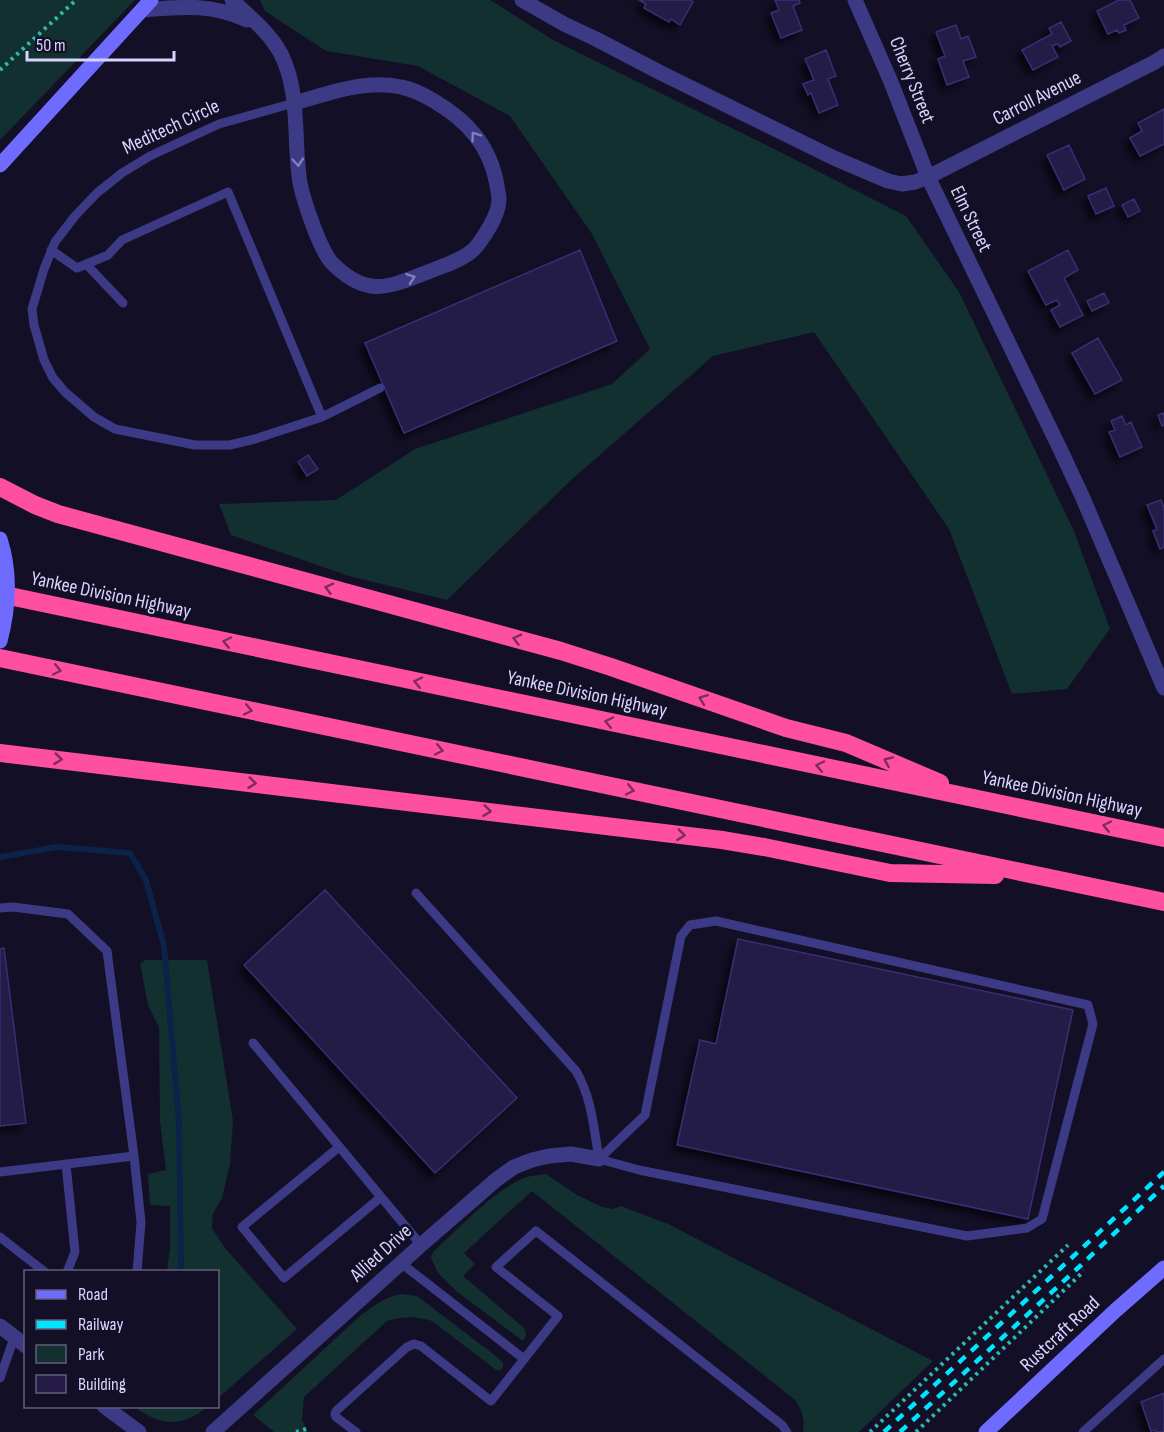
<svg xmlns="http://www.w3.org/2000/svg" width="1164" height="1432" viewBox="0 0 1164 1432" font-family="'Sofia Sans Condensed',sans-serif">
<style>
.green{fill:#12302f}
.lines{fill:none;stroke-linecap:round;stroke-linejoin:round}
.stream{stroke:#0c2248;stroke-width:6}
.building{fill:#241b47;stroke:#3b2d73;stroke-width:1.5;filter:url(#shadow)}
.path{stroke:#2fb8b0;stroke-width:4;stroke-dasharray:3 4.5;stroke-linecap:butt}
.service{stroke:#3d3a85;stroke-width:9}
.minor{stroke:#3d3a85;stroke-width:15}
.secondary{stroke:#6f6bff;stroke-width:15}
.motorway{stroke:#ff4fa3;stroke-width:18}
.rail{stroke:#00e5ff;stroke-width:4.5;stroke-dasharray:9 8;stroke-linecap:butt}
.secondary-bridge{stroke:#6f6bff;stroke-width:15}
.oneway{stroke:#837fbc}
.oneway2{stroke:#7d2c5e}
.labels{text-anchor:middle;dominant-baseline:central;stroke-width:6;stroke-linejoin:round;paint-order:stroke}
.street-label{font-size:20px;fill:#d9d4ff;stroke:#130f26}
</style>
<defs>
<filter id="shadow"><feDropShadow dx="-5.5" dy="5.5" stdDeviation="3" flood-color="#0009"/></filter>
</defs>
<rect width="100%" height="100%" fill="#130f26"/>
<path class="green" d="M0 0H135L0 140Z
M260 0H490L555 41 776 150 906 216 959 292 1074 531 1110 629 1067 689 1012 694 949 529 814 332 713 356 570 481 447 600 349 576 231 535 219 504 336 500 415 449 612 384 650 349 592 234 510 116 418 66 326 51 265 11Z
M146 960H207L233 1121 230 1164 222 1198 213 1214 212 1228 225 1248 297 1329 218 1398V1272L167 1271 170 1248V1206L150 1205 148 1174 166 1170 160 1121 159 1027 148 1005 140 963Z
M546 1174 577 1195 602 1207 613 1209 621 1206 668 1224 933 1361 859 1432H803C805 1419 802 1410 795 1400L532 1191 464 1253 475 1264 463 1276 524 1328C527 1333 526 1336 523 1341L456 1291 438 1273 431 1258 433 1252C457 1230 497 1187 527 1177 534 1175 540 1175 546 1174Z
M401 1294 417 1296 497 1357 503 1363V1368L500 1370H496L432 1321C414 1316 405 1316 387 1321L304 1397 302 1420 308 1432H274L253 1415 361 1315C374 1306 385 1297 401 1294Z
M135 1407H207C182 1428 160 1426 135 1407Z"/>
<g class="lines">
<path class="stream" d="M0 857 57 847 130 853 146 880 164 946 179 1122 181 1272"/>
</g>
<path class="building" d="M639 0H690L693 2 680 25 671 19 669 22 644 8 646 4Z
M775 0H799L800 3 793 6 802 30 781 38 771 13 779 10Z
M1119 0H1130L1139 18 1124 25 1126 30 1119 33 1117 30 1108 34 1097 11Z
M1061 22 1071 41 1060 47 1058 44 1052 46 1058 57 1033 70 1022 50 1052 34 1049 28Z
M956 25 961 39 968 36 976 57 963 61 969 77 947 85 938 59 945 56 936 32Z
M826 50 836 76 828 79 838 105 819 113 811 93 808 95 803 84 814 80 805 59Z
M1164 109V144L1140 156 1130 138 1142 131 1138 123Z
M1069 145 1085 179 1064 190 1047 155Z
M1106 188 1114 206 1096 214 1088 196Z
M1134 199 1140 211 1128 217 1122 205Z
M580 250 617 341 404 433 365 343Z
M1068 250 1078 270 1064 278 1083 315 1060 327 1051 310 1060 305 1057 300 1046 305 1028 271Z
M1104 293 1109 303 1092 311 1087 301Z
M1098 338 1122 380 1095 394 1072 353Z
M1164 413V425L1162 426 1158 415Z
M1122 416 1126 425 1131 422 1142 447 1120 457 1109 432 1115 430 1111 421Z
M308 455 318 469 307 476 298 462Z
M1161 500 1164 508V547L1160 549 1153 531 1157 529 1147 505Z
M325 890 517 1098 435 1173 244 965Z
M738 939 1073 1010 1028 1219 677 1145 700 1040 716 1044Z
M4 948 26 1123 0 1126V949Z
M1164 1393V1432H1156L1155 1430 1151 1431 1141 1402Z"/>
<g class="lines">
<path class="path" d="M0 70 76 0
M296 1432 306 1429
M870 1432 1068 1245
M916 1432 1084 1271"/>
<path class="service" d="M294 103 219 124 150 156 122 173 97 193 75 216 55 242 44 269 32 309 34 325 44 360 53 378 65 392 94 417 115 429 195 445H230L255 439 322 417 380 388
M51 250 77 268 108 255 122 240 228 192 322 417
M86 264 123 303
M416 893 576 1071C592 1098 594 1130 599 1159
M0 908 13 907 68 914 107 951 134 1156 141 1222 137 1272
M716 921 1088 1005 1093 1024 1042 1219 1027 1228 967 1236 639 1170 599 1159 645 1115 681 936 690 925Z
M253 1043 421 1245
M339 1147 242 1227 284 1278 381 1197
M66 1164 75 1252 67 1272
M0 1172 134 1156
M0 1237 45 1272
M401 1263 524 1359
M0 1378 14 1338
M356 1432 336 1417 335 1414 336 1411 407 1347 414 1344 421 1346 491 1401 558 1316 496 1267 536 1231 782 1425 787 1432
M1083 1432 1164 1359"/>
<path class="minor" d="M232 0C249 16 270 33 281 54 301 94 293 141 300 183 304 202 320 250 332 263 342 273 357 284 371 286 388 289 412 278 428 272 442 266 461 261 473 250 477 247 481 240 484 236 491 225 499 212 499 198 499 194 497 189 497 185 490 146 468 121 434 101 424 95 412 89 401 87 365 79 328 94 294 103
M522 0 564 24 596 39 661 73 834 158 888 181 902 184 915 182 928 177 1155 62 1164 56
M855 0 891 82 928 177 1061 451 1082 496 1164 688
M142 10C181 7 210 3 247 20
M0 1326 26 1346
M104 1406 139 1432
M213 1432 421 1245 497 1179 514 1167 532 1160 549 1156 571 1154 599 1159"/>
<path class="secondary" d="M0 165 151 0
M986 1432 1116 1310 1164 1268"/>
<path class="motorway" d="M0 487 35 505 58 514 561 651 611 667 786 728 846 743 940 783
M0 594 1164 838
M0 658 1164 902
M0 753 722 840 764 847 890 873 995 875"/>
<path class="rail" d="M884 1432 1164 1172
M900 1432 1079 1267 1164 1186"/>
<path class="secondary-bridge" d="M0 539C11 573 9 607 0 641"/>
</g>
<defs><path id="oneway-chevron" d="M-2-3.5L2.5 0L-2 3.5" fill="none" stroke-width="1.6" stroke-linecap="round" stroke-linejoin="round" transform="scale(1.5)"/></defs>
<g class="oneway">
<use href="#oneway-chevron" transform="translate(475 136) rotate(-126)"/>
<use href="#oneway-chevron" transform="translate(298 162) rotate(85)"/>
<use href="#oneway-chevron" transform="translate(411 278) rotate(-19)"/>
</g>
<g class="oneway2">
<use href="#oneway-chevron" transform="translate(329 588) rotate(-165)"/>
<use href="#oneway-chevron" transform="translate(517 639) rotate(-165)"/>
<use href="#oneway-chevron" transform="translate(227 642) rotate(-168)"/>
<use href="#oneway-chevron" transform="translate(57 670) rotate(12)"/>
<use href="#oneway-chevron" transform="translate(418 682) rotate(-168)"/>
<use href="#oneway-chevron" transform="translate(703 699) rotate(-160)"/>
<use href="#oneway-chevron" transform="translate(248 710) rotate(12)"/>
<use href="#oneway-chevron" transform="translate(609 722) rotate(-168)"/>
<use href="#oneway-chevron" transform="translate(439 750) rotate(12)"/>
<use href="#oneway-chevron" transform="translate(58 759) rotate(7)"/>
<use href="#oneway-chevron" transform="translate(888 761) rotate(-157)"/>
<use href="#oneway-chevron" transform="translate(820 766) rotate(-168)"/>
<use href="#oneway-chevron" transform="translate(252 783) rotate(7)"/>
<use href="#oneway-chevron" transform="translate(630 790) rotate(12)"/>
<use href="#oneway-chevron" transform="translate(487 811) rotate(7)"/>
<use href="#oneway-chevron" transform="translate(1107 826) rotate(-168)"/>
<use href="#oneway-chevron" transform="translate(681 835) rotate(7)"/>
</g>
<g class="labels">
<g class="street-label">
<text transform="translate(912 80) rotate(68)">Cherry Street</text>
<text transform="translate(1037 98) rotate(-27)">Carroll Avenue</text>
<text transform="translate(171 127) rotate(-25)">Meditech Circle</text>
<text transform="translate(971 219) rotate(64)">Elm Street</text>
<text transform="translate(111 595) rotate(12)">Yankee Division Highway</text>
<text transform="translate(587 694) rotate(12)">Yankee Division Highway</text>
<text transform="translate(1062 794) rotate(12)">Yankee Division Highway</text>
<text transform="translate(381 1253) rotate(-42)">Allied Drive</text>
<text transform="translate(1060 1334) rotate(-43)">Rustcraft Road</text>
</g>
</g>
<rect x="24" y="1270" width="195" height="138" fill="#130f26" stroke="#625e7d" stroke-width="1.5"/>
<rect x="36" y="1290" width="30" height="9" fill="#6f6bff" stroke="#625e7d" stroke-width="1.5"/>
<text x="78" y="1300" font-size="18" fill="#d9d4ff">Road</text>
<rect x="36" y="1320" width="30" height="9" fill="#00e5ff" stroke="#625e7d" stroke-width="1.5"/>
<text x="78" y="1330" font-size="18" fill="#d9d4ff">Railway</text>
<rect x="36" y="1345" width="30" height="18" fill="#12302f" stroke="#625e7d" stroke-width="1.5"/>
<text x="78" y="1360" font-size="18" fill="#d9d4ff">Park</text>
<rect x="36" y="1375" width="30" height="18" fill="#241b47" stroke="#625e7d" stroke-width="1.5"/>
<text x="78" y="1390" font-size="18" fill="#d9d4ff">Building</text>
<path d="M27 51v9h147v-9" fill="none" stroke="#d9d4ff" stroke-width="3"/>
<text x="36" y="51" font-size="18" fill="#d9d4ff" stroke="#130f26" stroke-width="4.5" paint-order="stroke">50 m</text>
</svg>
